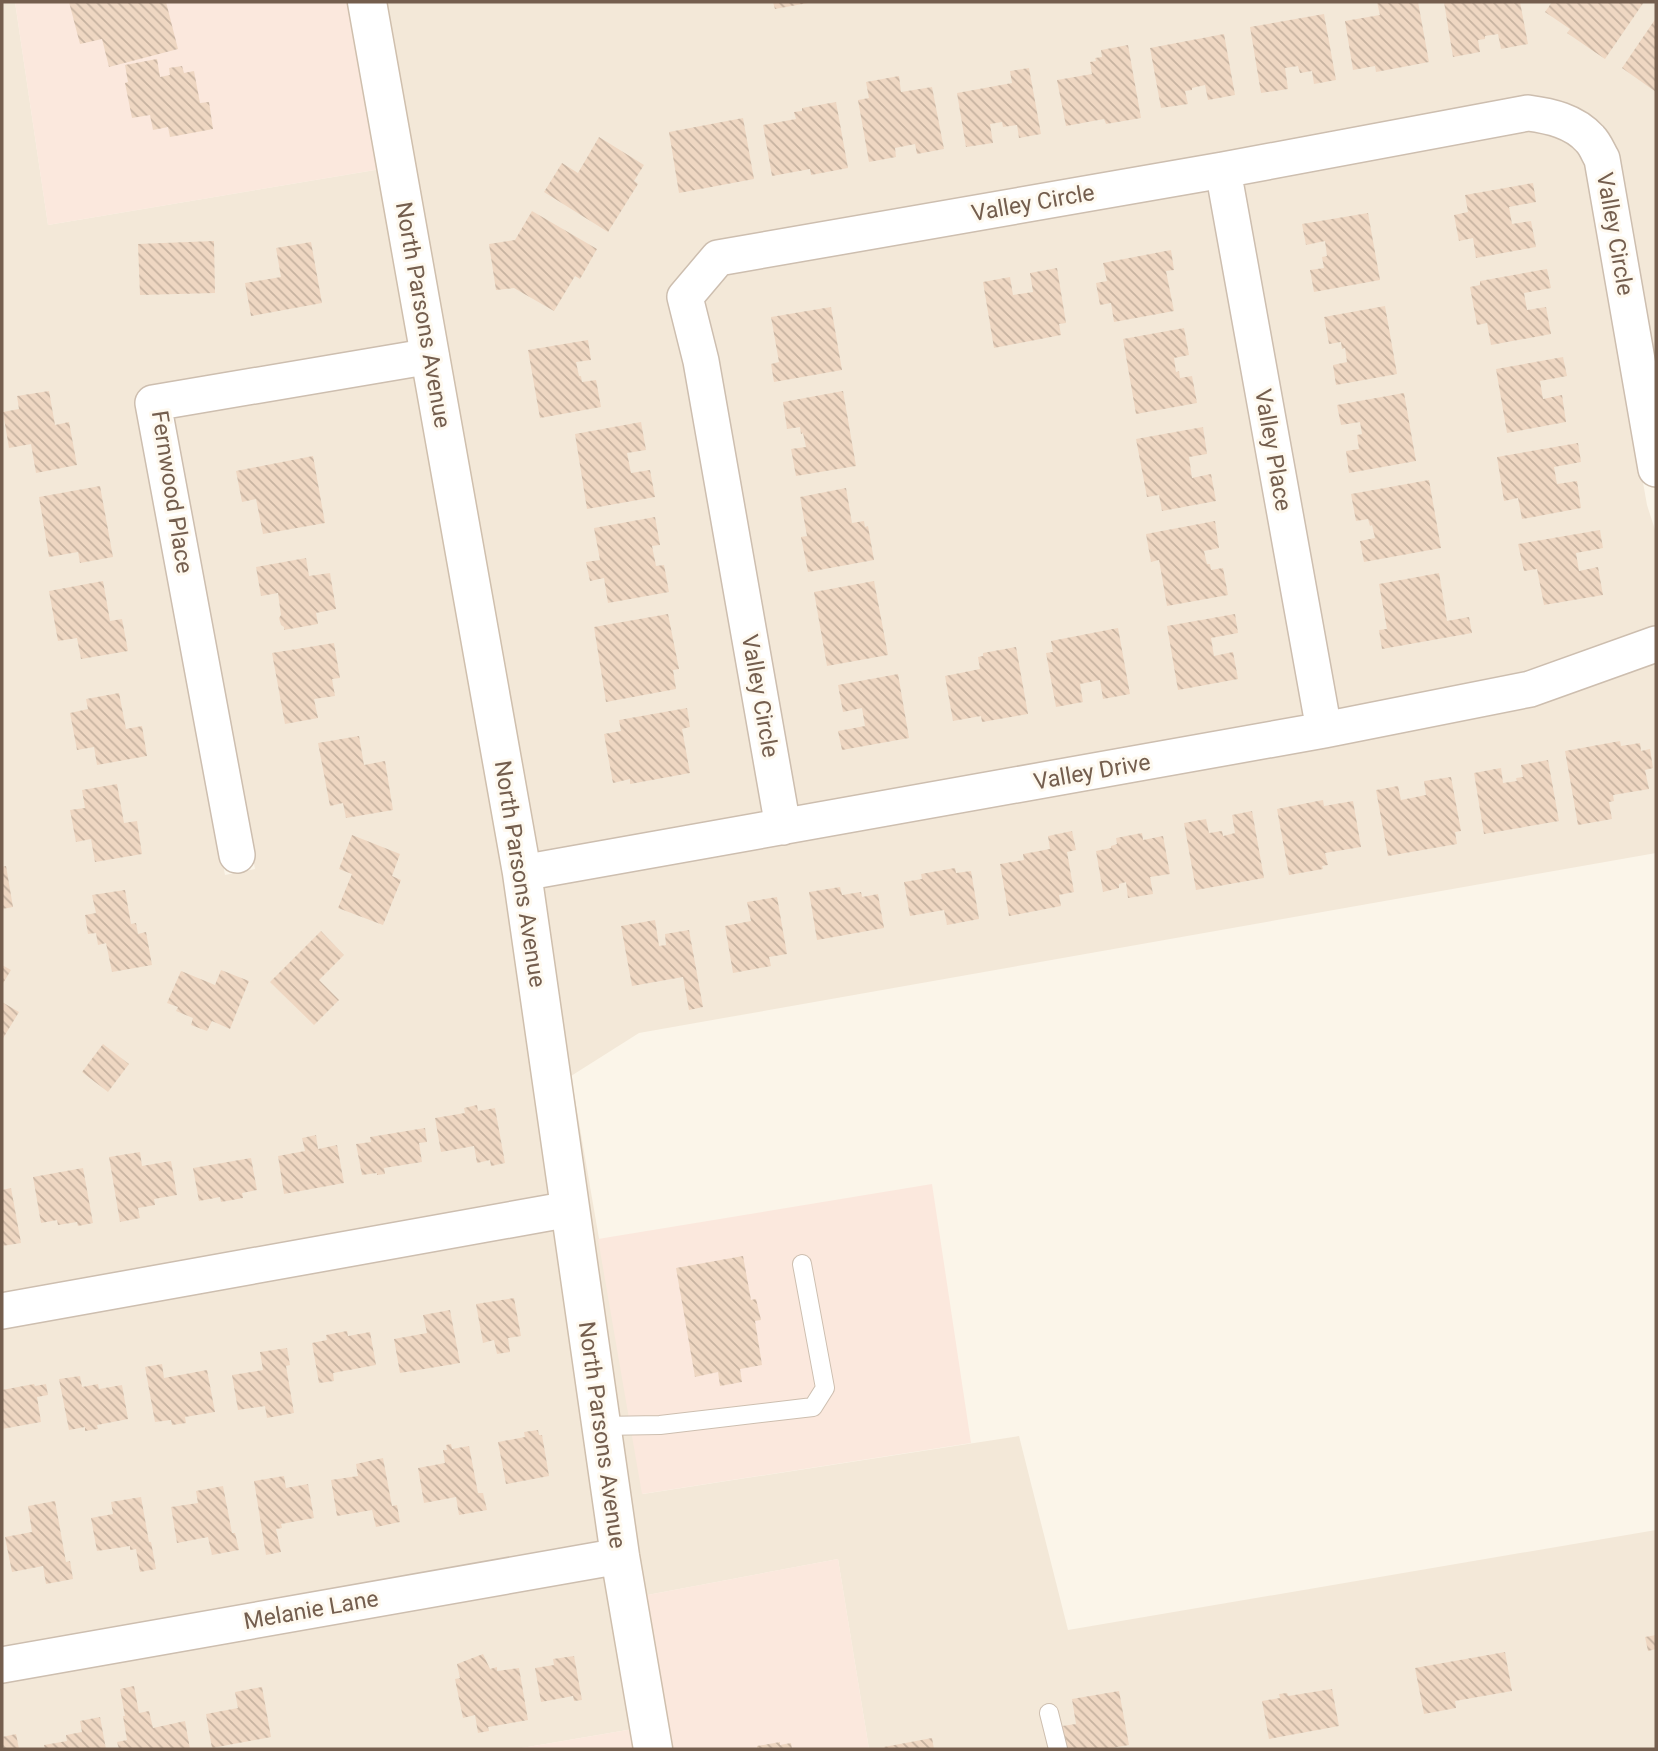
<svg xmlns="http://www.w3.org/2000/svg" width="1658" height="1751" viewBox="0 0 1658 1751" font-family="Roboto,sans-serif">
<style>
.residential{fill:#f3e8d8}
.commercial{fill:#fbe8dd}
.building{fill:url(#building-back-hatch)}
.lines{fill:none;stroke-linecap:round;stroke-linejoin:round}
.service-casing{stroke:#cdbeaf;stroke-width:20}
.minor-casing{stroke:#cdbeaf;stroke-width:38}
.secondary-casing{stroke:#cfbfad;stroke-width:41}
.service{stroke:#fff;stroke-width:18}
.minor{stroke:#fff;stroke-width:35}
.secondary{stroke:#fff;stroke-width:38}
.labels{text-anchor:middle;dominant-baseline:central;stroke-width:6;stroke-linejoin:round;paint-order:stroke}
.street-label{font-size:23px;fill:#745e4e;stroke:#fef9ef}
</style>
<defs>
<pattern id="building-back-hatch" width="6" height="6" patternUnits="userSpaceOnUse" patternTransform="scale(1.75)"><rect width="6" height="6" fill="#efd7c2"/><path d="M-1 5l2 2M0 0l6 6M5-1l2 2" fill="none" stroke="#c6b2a0"/></pattern>
</defs>
<rect width="100%" height="100%" fill="#fbf5e9"/>
<path class="residential" d="M2 2H15L48 225 381 169 413 342 151 386 138 406 225 875 255 869 172 417 419 376 507 875 553 1194 2 1294Z
M383 2H1656V379L1580 110 1557 100 1524 96 1220 153 715 240 706 246 674 286 765 813 534 853Z
M1528 130 1549 133 1567 141 1578 151 1587 165 1647 505 1656 533V626L1526 672 1336 710 1241 185Z
M1211 190 1305 716 795 807 703 303 726 274Z
M1656 663V853L639 1033 571 1076 643 1494 1019 1436 1068 1630 1656 1530V1748L869 1749 838 1559 642 1596 540 888 1342 745 1533 706Z
M557 1229 602 1541 2 1647V1329Z
M607 1576 633 1729 516 1749H2V1683Z"/>
<path class="commercial" d="M15 2H351L381 169 48 225Z
M932 1184 971 1443 642 1494 598 1239Z
M838 1559 869 1749H669L642 1596Z
M633 1729 637 1749H516Z"/>
<path class="building" d="M69 2H166L178 49 109 67 102 39 80 44Z
M773 2H808V3L775 9Z
M1377 2H1418L1429 62 1376 72 1375 66 1353 70 1345 21 1380 15Z
M1444 2H1520L1528 44 1501 49 1498 34 1485 36V39L1478 40 1480 52 1453 57Z
M1552 2H1644L1605 59 1567 33 1570 29 1545 12Z
M1324 14 1336 80 1314 84 1312 71 1300 73 1298 66 1285 68 1288 89 1261 93 1250 27Z
M1656 18V92L1622 68Z
M1224 34 1235 95 1208 100 1205 85 1192 88V90L1185 91 1188 104 1161 108 1150 48Z
M1128 45 1141 118 1106 124 1104 119 1066 126 1057 80 1092 74 1090 62 1096 61 1095 58 1102 57 1101 50Z
M157 59 160 77 170 75 169 68 182 66 184 73 194 71 200 103 209 102 213 129 170 137 168 127 153 130 150 115 132 118 125 83 128 82 125 65Z
M1029 68 1041 134 1019 138 1017 125 1003 127 1002 122 990 124 993 143 966 147 957 93 1012 83 1010 71Z
M899 76 901 92 932 87 944 149 917 154 915 144 895 148 896 157 869 162 858 100 869 98 866 82Z
M836 102 848 168 811 175 810 169 772 176 763 125 796 119 794 112 802 111V108Z
M743 118 754 179 679 193 669 132Z
M599 137 644 165 634 181 638 184 608 232 544 192 562 163 578 173Z
M1533 183 1536 202 1509 207 1512 224 1531 221 1536 247 1476 258 1473 238 1459 241 1454 215 1468 212 1465 195Z
M532 211 597 249 580 279 575 276 554 311 514 288 496 290 489 244 515 240Z
M1368 213 1380 280 1314 292 1310 270 1324 268 1322 257 1327 256 1325 241 1306 245 1302 224Z
M214 241 215 293 140 295 138 244Z
M311 242 322 303 251 316 245 283 281 277 276 248Z
M1171 250 1174 270 1166 271 1174 311 1114 322 1111 303 1100 305 1096 283 1107 281 1103 263Z
M1057 268 1066 323 1059 324 1061 335 994 348 983 282 1010 277 1013 295 1033 292 1030 273Z
M1547 269 1551 288 1524 293 1527 310 1546 307 1551 334 1491 345 1487 323 1477 325 1470 287 1480 285V281Z
M1385 306 1397 374 1336 385 1333 365 1347 362 1345 348 1342 349 1341 342 1329 344 1324 317Z
M831 307 842 370 774 382 771 364 779 362 771 317Z
M1184 328 1189 355 1174 358 1176 372 1179 371 1180 378 1192 376 1197 403 1136 414 1123 339Z
M588 340 591 360 576 362 579 376H581L582 382 596 380 601 407 540 418 528 350Z
M1563 357 1567 376 1540 381 1543 399 1562 395 1566 422 1507 433 1496 369Z
M49 391 55 425 69 422 77 465 36 473 31 444 9 448 3 412 19 409 17 396Z
M843 391 856 466 796 476 791 449 806 447 803 433 801 434 800 427 787 429 783 402Z
M1404 393 1416 461 1349 473 1346 451 1359 449 1357 435 1362 434 1360 422 1341 425 1337 405Z
M641 422 646 450 627 453 631 473 650 470 655 497 587 509 575 434Z
M1203 427 1207 454 1189 457 1192 478 1211 474 1216 501 1162 511 1159 495 1147 497 1136 439Z
M1578 443 1581 462 1554 467 1557 484 1577 481 1581 508 1522 519 1518 498 1504 501 1497 457Z
M313 456 325 523 263 534 256 499 242 502 236 471Z
M1429 480 1441 548 1364 562 1360 541 1375 538 1372 525 1370 526 1368 519 1356 521 1351 494Z
M100 486 113 557 80 563 78 552 49 557 39 497Z
M846 488 852 523 864 521 865 527 868 526 874 560 808 572 801 537 807 536 800 497Z
M655 517 660 545 652 546 656 566 664 565 669 592 608 603 604 578 590 581 586 562 600 560 594 528Z
M1215 521 1219 548 1204 551 1207 564H1210L1211 570 1223 568 1228 595 1167 606 1159 560 1151 562 1146 534Z
M1600 530 1603 548 1576 553 1579 571 1598 567 1603 595 1544 605 1537 569 1524 571 1518 544Z
M306 558 309 576 330 573 336 609 316 613 318 624 284 630V627L281 625 279 618 281 615 278 593 261 596 256 567Z
M1439 573 1447 621 1469 617 1472 633 1382 649 1379 630 1387 629 1379 584Z
M103 581 110 621 122 619 128 651 81 659 77 638 58 641 49 591Z
M874 581 888 655 827 666 814 592Z
M668 614 679 669 673 670 676 689 606 702 594 627Z
M1235 614 1238 633 1211 638 1214 656 1233 652 1238 679 1178 690 1167 626Z
M1118 628 1130 694 1103 699 1100 680 1080 684 1083 702 1056 707 1046 653 1053 652 1051 641Z
M334 643 340 678 332 679 335 696 314 699 318 718 285 724 272 653Z
M1016 647 1028 714 982 722 981 716 953 721 945 676 980 669 978 657 983 656V653Z
M898 674 909 738 842 750 838 731 865 726 862 708 843 712 838 685Z
M119 693 126 729 142 726 147 756 97 765 94 747 77 750 70 713 88 709 86 699Z
M687 708 690 727 682 729 690 773 630 784V779L613 783 604 734 621 731 619 720Z
M359 736 364 765 385 761 393 810 346 818 343 803 330 806 318 743Z
M1620 741 1621 746 1640 743 1641 751 1650 749 1653 768 1645 770 1649 789 1613 795 1614 801 1609 802 1612 819 1578 825 1565 751Z
M1548 760 1559 821 1484 834 1474 773 1501 768 1503 783 1517 781 1516 778 1523 777 1521 765Z
M1451 777 1461 831 1455 832 1457 844 1388 856 1376 790 1398 786 1401 800 1426 795 1424 781Z
M117 784 124 823 137 821 142 854 95 862 91 839 76 842 70 810 85 808 82 790Z
M1323 800 1324 806 1353 801 1361 847 1325 853 1328 865 1322 866 1323 869 1289 875 1277 809Z
M1252 811 1264 878 1196 890 1184 823 1206 819 1209 833 1222 831 1223 836 1235 833 1232 815Z
M1072 831 1076 850 1067 852 1074 892 1059 895 1061 906 1009 916 1000 864 1024 860 1023 854 1050 849 1048 836Z
M1142 833 1143 840 1163 836 1170 874 1150 877 1153 894 1128 898 1126 882 1119 884V888L1103 892 1096 851 1111 848V846L1117 844 1116 838Z
M352 835 400 854 392 876 401 880 383 925 338 908 352 874 339 869Z
M6 866 13 907 2 909V867Z
M955 868 956 873 971 871 979 919 947 925 944 910 910 916 904 882 922 879 921 874Z
M840 887 842 895 861 892 862 897 878 894 884 928 817 940 809 892Z
M125 890 131 924 136 923 138 934 146 932 152 965 112 972 106 943 98 945 96 933 88 934 85 915 96 913 92 895Z
M777 897 787 954 769 957 771 966 733 973 725 926 751 921 747 902Z
M655 920 659 946 666 945 665 934 689 930 703 1007 689 1010 683 977 632 986 621 926Z
M321 931 344 955 319 980 339 1000 314 1025 270 982Z
M2 965 11 970 2 985Z
M221 970 249 981 230 1029 212 1021 207 1031 191 1025 193 1018 176 1011 178 1007 167 1003 181 971 215 985Z
M2 1002 19 1012 2 1040Z
M103 1044 129 1064 108 1092 82 1072Z
M477 1105 478 1111 495 1108 505 1163 491 1166 490 1160 477 1163 474 1146 441 1152 435 1118 465 1113 464 1108Z
M425 1128 427 1142 419 1143 422 1162 384 1168 385 1174 377 1175V1173L362 1175 356 1144 371 1142 370 1137Z
M316 1135 318 1149 337 1145 344 1183 284 1194 278 1156 305 1151 302 1138Z
M140 1152 142 1166 171 1161 177 1195 154 1199 155 1205 138 1208 140 1218 120 1222 109 1157Z
M251 1158 257 1190 242 1193 243 1198 221 1202 220 1197 199 1201 193 1168Z
M83 1168 93 1223 78 1226 77 1222 58 1225 57 1220 41 1223 33 1177Z
M11 1188 21 1243 2 1246V1190Z
M743 1256 751 1300 756 1299 761 1320 755 1321 762 1365 740 1369 742 1382 720 1386 718 1372 695 1377 676 1268Z
M514 1298 521 1336 508 1338 510 1352 497 1354 494 1340 483 1343 476 1304Z
M450 1310 460 1363 400 1373 394 1339 427 1333 423 1315Z
M347 1331 348 1336 370 1332 376 1365 333 1373 334 1381 319 1383 312 1343 327 1340 326 1335Z
M287 1348 290 1365 286 1366 294 1413 267 1418 265 1406 238 1410 232 1375 263 1370 260 1352Z
M162 1364 164 1378 207 1370 215 1412 185 1417 186 1423 172 1425 171 1420 155 1422 145 1367Z
M80 1376 82 1387 98 1384 99 1389 122 1385 128 1419 97 1425 98 1429 85 1431V1427L69 1430 59 1379Z
M34 1384 35 1386 46 1384 48 1395 37 1397 41 1422 2 1429V1390Z
M538 1430 539 1435H542L549 1476 506 1484 498 1442 525 1437 524 1432Z
M451 1444 452 1449 469 1446 478 1493H483L487 1510 459 1515 456 1497 424 1503 418 1468 445 1463 443 1450H447L446 1445Z
M383 1458 392 1506 397 1505 400 1522 376 1527 372 1510 337 1516 331 1480 358 1476 356 1464Z
M284 1476 286 1488 308 1484 314 1518 281 1524 282 1528 276 1529 281 1552 266 1555 254 1481Z
M223 1486 232 1533H235L239 1550 212 1555 208 1537 177 1543 171 1507 198 1503 196 1491Z
M141 1497 149 1542H151L156 1569 140 1572 136 1549 130 1550V1546L97 1551 91 1518 113 1514 111 1502Z
M55 1501 66 1562 70 1561 73 1579 46 1584 43 1566 12 1572 5 1537 32 1532 28 1506Z
M1656 1635V1649L1648 1651 1645 1637Z
M1505 1652 1512 1691 1455 1701 1456 1708 1424 1714 1415 1668Z
M483 1654 490 1669 497 1667V1671L519 1668 528 1720 488 1727 489 1731 478 1733 475 1715 463 1718 455 1679 460 1678 457 1664Z
M574 1656 582 1700 574 1701 573 1696 541 1702 535 1668 554 1665 553 1659Z
M134 1686 139 1713 149 1711 153 1728 185 1721 190 1749H119L117 1742 127 1740 123 1716H125L120 1689Z
M262 1687 271 1737 212 1748 206 1714 238 1708 235 1692Z
M1332 1689 1339 1726 1269 1739 1262 1701 1280 1698 1279 1694 1287 1693 1288 1696Z
M1119 1691 1129 1745 1106 1749H1067L1062 1726 1076 1724 1072 1699Z
M100 1717 106 1749H45L44 1745 67 1741 66 1735 82 1732 80 1721Z
M16 1734 19 1749H2V1737Z
M932 1738 934 1749H885L884 1747Z
M780 1742V1745L791 1743 792 1749H757V1746Z"/>
<g class="lines">
<g class="service-casing">
<path id="service" d="M601 1426 660 1425 813 1407 825 1388 802 1264
M1049 1713 1058 1749"/>
</g>
<g class="minor-casing">
<path id="minor" d="M1223 170 1324 730
M783 827 701 361 685 297 718 258 1223 170 1528 113C1550 116 1574 121 1590 139 1595 144 1598 152 1602 159L1656 469
M237 855 153 403 431 356
M522 873 1324 730 1530 689 1656 644
M2 1311 570 1209
M2 1665 620 1556"/>
</g>
<g class="secondary-casing">
<path id="secondary" d="M367 2 522 873 620 1556 653 1749"/>
</g>
<use href="#service" class="service"/>
<use href="#minor" class="minor"/>
<use href="#secondary" class="secondary"/>
</g>
<g class="labels">
<g class="street-label">
<text transform="translate(1033 203) rotate(-10)">Valley Circle</text>
<text transform="translate(1615 234) rotate(80)">Valley Circle</text>
<text transform="translate(423 315) rotate(80)">North Parsons Avenue</text>
<text transform="translate(1273 450) rotate(80)">Valley Place</text>
<text transform="translate(172 492) rotate(81)">Fernwood Place</text>
<text transform="translate(760 696) rotate(80)">Valley Circle</text>
<text transform="translate(1092 772) rotate(-10)">Valley Drive</text>
<text transform="translate(520 874) rotate(81)">North Parsons Avenue</text>
<text transform="translate(602 1435) rotate(82)">North Parsons Avenue</text>
<text transform="translate(311 1610) rotate(-10)">Melanie Lane</text>
</g>
</g>
<rect width="1658" height="1751" fill="none" stroke="#745e4e" stroke-width="7"/>
</svg>
